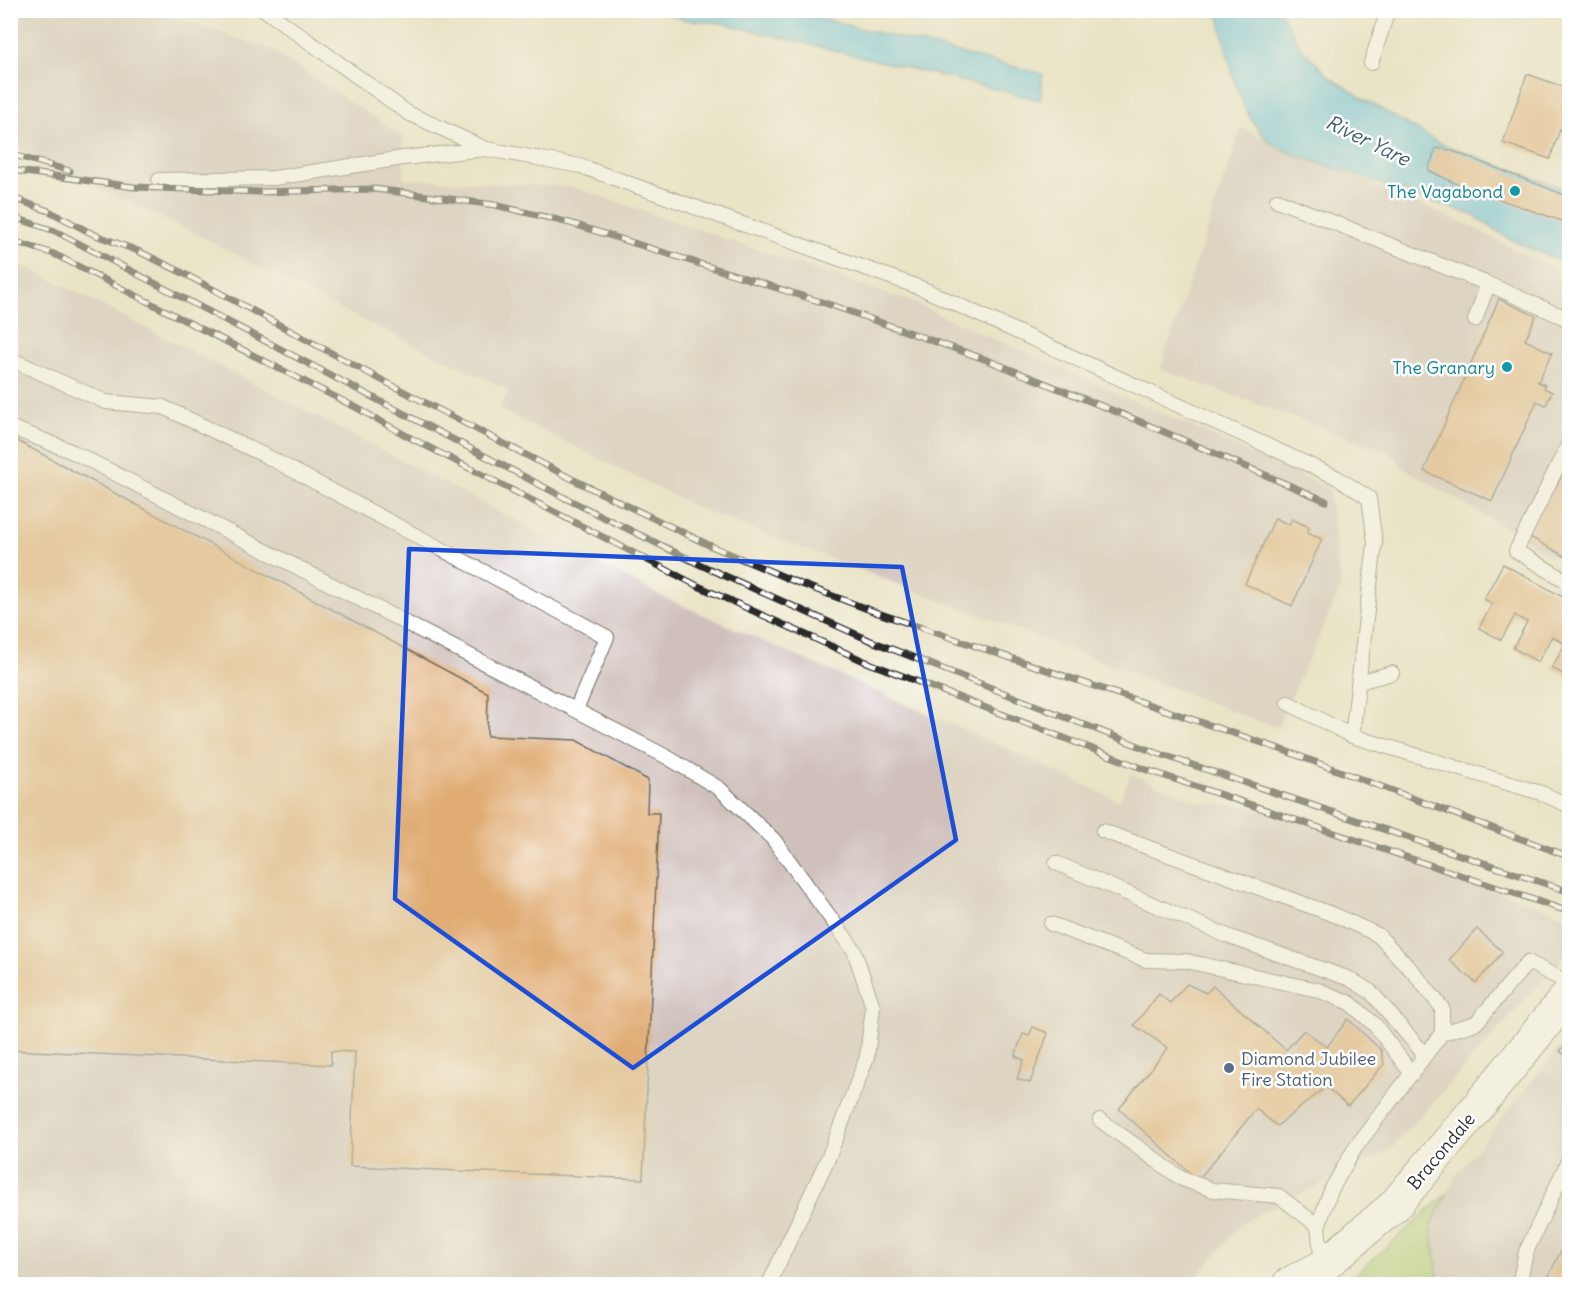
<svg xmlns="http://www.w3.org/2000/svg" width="1580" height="1295" viewBox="0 0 1580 1295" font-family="Delius,sans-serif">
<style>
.industrial{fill:#cfc0bb}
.green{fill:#aecf77;stroke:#6c7d51;stroke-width:1.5}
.water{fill:#68c5e6;stroke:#4a7888;stroke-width:1.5}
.building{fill:#e0ac73}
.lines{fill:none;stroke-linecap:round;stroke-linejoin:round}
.lane-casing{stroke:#6e6c61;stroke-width:16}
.secondary-casing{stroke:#6e6c61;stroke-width:35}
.lane{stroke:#fff;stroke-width:14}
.secondary{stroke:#fff;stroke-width:33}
.rail-casing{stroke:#2b2b2b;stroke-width:7}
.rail{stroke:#fff;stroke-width:4.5;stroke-dasharray:14;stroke-linecap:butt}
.marked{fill:none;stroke:#1d4ed8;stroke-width:4.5;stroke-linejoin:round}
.culture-dot{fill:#0f9aa8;stroke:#fff;stroke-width:2}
.service-dot{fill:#5c6f8a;stroke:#fff;stroke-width:2}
.labels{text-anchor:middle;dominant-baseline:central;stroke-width:5;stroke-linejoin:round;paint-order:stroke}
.culture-label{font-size:18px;fill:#0d838f;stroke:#fff;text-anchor:end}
.service-label{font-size:18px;fill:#4e5e75;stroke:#fff;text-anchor:start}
.street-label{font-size:18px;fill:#2b2b2b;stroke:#fff}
.water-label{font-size:20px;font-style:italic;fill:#40616c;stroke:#fff}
</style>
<rect width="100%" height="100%" fill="#fff"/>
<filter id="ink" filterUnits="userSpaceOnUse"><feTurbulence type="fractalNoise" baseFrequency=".0167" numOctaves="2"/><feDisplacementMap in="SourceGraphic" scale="12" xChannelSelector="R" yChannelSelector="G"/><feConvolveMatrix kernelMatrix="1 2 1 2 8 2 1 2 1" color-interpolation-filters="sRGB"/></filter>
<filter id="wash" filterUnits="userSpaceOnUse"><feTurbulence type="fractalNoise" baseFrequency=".008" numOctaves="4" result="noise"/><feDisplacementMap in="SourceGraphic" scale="24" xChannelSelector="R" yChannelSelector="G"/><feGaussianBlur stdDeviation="1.35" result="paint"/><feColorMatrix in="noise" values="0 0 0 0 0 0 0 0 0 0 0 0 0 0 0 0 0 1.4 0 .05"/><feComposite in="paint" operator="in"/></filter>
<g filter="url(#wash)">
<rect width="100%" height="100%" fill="#eae4c6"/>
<path class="industrial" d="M10 11H153L270 49 403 137 404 179 573 187 914 303 1329 488 1341 588 1277 728 702 510 499 409 509 390 327 303 210 241 11 146Z
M1241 128 1468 225 1569 278V566L1402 467 1391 453 1160 369Z
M10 263 27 267 197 354 663 597 1021 755 1119 801 1131 774 1199 802 1266 809 1569 917V951L1389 1151 1243 1222 1191 1284H11Z
M1569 1035V1284H1439L1431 1225 1456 1175Z"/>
<path class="green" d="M1447 1194 1431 1225 1439 1284H1345Z"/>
<path class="water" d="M660 11H791L1043 74 1040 100 721 23 685 20Z
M1217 11H1280L1299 45 1328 76 1365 100 1439 143 1569 191V265L1510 239 1473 215 1288 152C1282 149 1273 145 1268 140 1233 107 1230 55 1217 11Z"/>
<g id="blocks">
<path class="building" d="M1527 74 1570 89V133L1560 129 1550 159 1503 143Z
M1436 148 1450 150 1570 197V224L1459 185 1428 170Z
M1499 299 1536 316 1525 340 1552 353 1538 382 1545 385 1544 388 1552 392 1546 405 1537 401 1492 501 1424 471Z
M10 437 488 693 487 736 576 740 648 780 647 813H659L643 1179 350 1166 355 1052 331 1051V1065L10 1050Z
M1570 461V559L1528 536Z
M1275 518 1289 525 1292 519 1309 527 1307 533 1322 539 1292 606 1245 584Z
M1503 564 1570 601V678L1552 668 1565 644 1552 636 1538 662 1513 648 1527 622 1521 619 1515 615 1501 640 1479 628 1492 604 1484 599Z
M1477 929 1503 952 1476 983 1449 960Z
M1187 984 1206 993 1213 986 1286 1050 1304 1030 1327 1047 1348 1019 1381 1050 1384 1064 1348 1106 1326 1087 1277 1126 1256 1109 1198 1180 1119 1109 1168 1048 1134 1025 1159 994 1170 1003Z
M1033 1027 1048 1033 1030 1083 1017 1079 1024 1060 1015 1056 1023 1034 1029 1036Z
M1570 1038V1059L1560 1051Z
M1570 1232V1284H1545Z"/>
</g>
</g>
<g filter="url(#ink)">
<use href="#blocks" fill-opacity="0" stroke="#6e6c61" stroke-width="1.5"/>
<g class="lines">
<g class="lane-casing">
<path id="lane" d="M265 10 408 113 484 148
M1371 63 1388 10
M159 180 274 178 403 158 486 149 580 166 921 288 1336 477 1369 498 1375 543 1352 736 1541 793 1570 806
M1277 200 1488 284
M1475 320 1488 284 1570 320
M10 359 106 402 163 407 268 457 607 637 576 710
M10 427 73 452 667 757 720 789 773 839 854 950 873 1007 867 1057 829 1156 769 1284
M1570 441 1516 551 1570 583
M1359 682 1392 673
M1288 703 1352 736
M1103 831 1337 916 1378 935 1415 974 1442 1008V1033
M1056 863 1230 937 1350 979 1371 992 1425 1055
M1051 924 1146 960 1186 961 1318 990 1350 1003 1375 1025 1412 1074
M1100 1120 1182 1179 1213 1190 1279 1196 1318 1226
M1322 1265 1318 1226 1331 1190 1355 1148 1442 1033 1476 1023 1528 962 1570 984
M1519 1284 1526 1252 1570 1157"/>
</g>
<g class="secondary-casing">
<path id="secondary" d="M1289 1284 1322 1267 1394 1206 1472 1114 1570 993"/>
</g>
<use href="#lane" class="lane"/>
<use href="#secondary" class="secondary"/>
<g class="rail-casing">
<path id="rail" d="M10 154 70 171
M10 170 134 187 260 192 375 189 495 205 570 223 834 306 987 360 1134 419 1326 501
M10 197 49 211 93 234 138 251 181 272 376 377 576 481 711 546 796 582 878 613 1283 750 1570 857
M10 216 55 231 565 498 703 566 869 640 1154 752 1570 892
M10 240 54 254 357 408 407 436 698 586 864 661 1147 770 1570 912"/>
</g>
<use href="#rail" class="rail"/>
</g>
</g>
<path d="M0 0H1580V1295H0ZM409 549 902 567 956 840 633 1068 395 899Z" fill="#eae4c6" fill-opacity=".55" fill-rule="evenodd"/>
<path class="marked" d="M409 549 902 567 956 840 633 1068 395 899Z"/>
<g class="culture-dot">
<circle cx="1515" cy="191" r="6"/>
<circle cx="1507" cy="367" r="6"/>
</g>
<circle class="service-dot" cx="1229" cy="1068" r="6"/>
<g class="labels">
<g class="culture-label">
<text x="1503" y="191">The Vagabond</text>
<text x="1495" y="367">The Granary</text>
</g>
<g class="service-label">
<text x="1241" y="1058">Diamond Jubilee<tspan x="1241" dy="21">Fire Station</tspan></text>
</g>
<g class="street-label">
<text transform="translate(1441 1151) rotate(-50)">Bracondale</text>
</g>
<g class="water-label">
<text transform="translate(1368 140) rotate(26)">River Yare</text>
</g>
</g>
<rect width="1580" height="1295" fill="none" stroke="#fff" stroke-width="36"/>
</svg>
